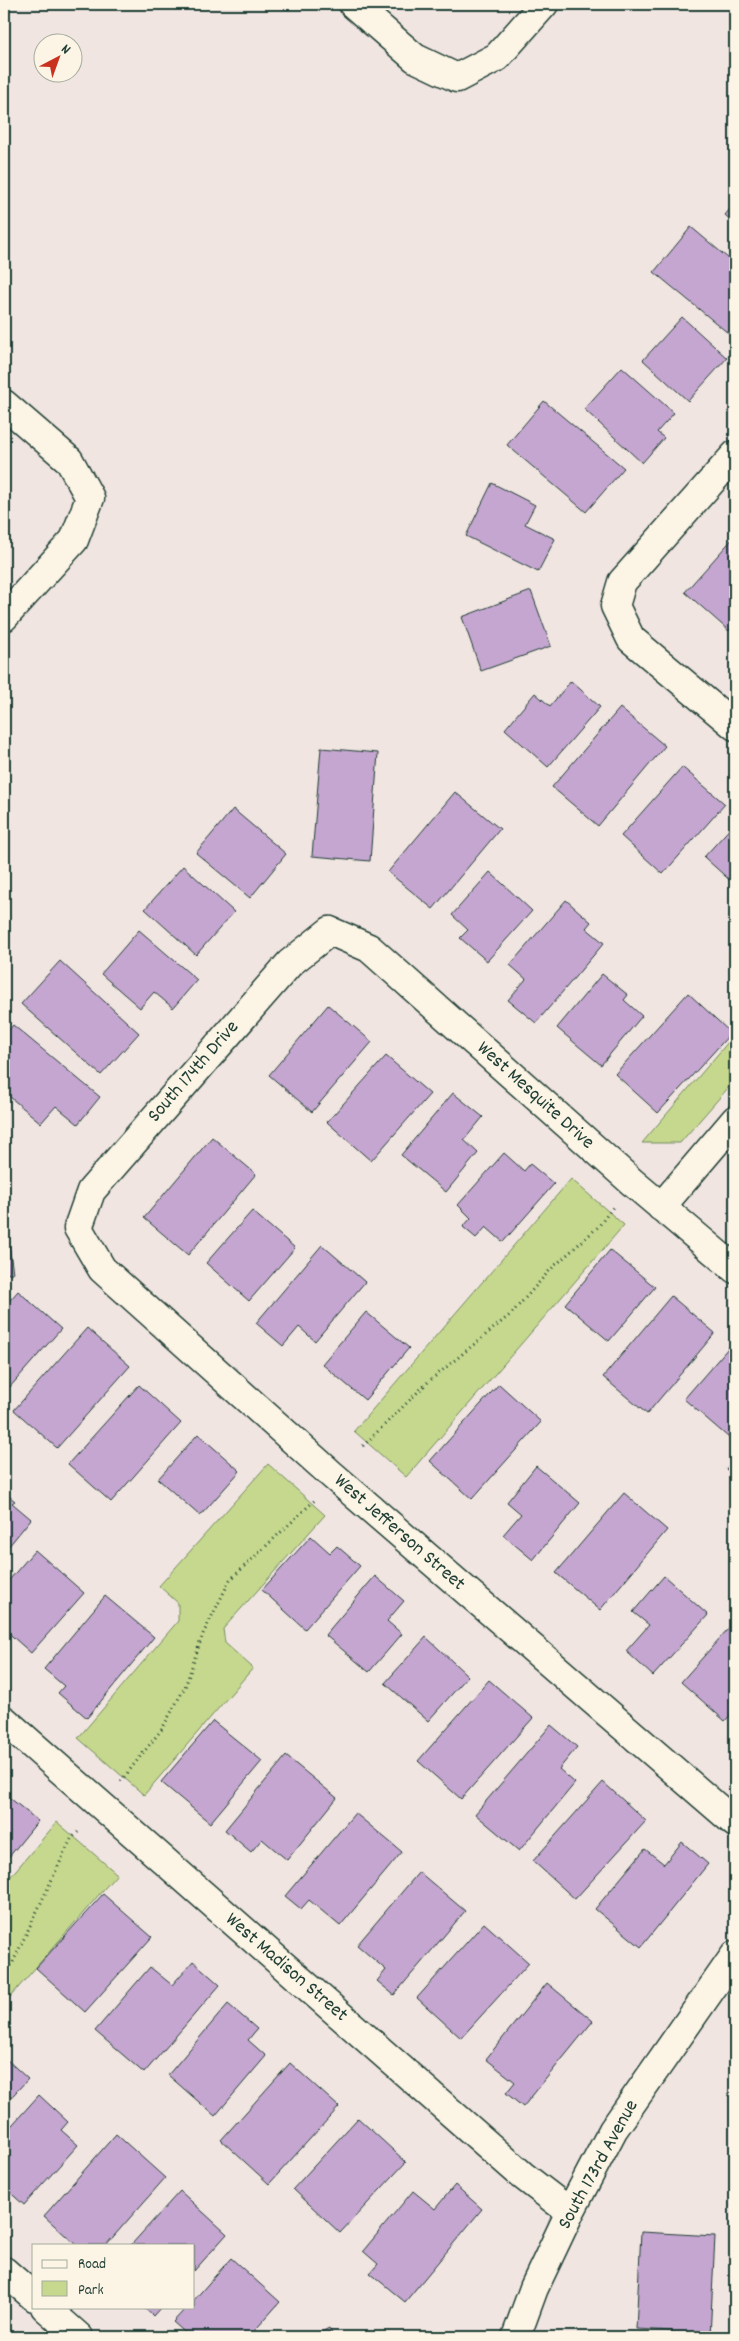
<svg xmlns="http://www.w3.org/2000/svg" width="739" height="2341" viewBox="0 0 739 2341" font-family="Dekko,sans-serif">
<style>
.green{fill:#c5d88d;stroke:#728a60}
.building{fill:#c5a6d1;stroke:#1f3d34}
.lines{fill:none;stroke-linecap:round;stroke-linejoin:round}
.minor-casing{stroke:#1f3d34;stroke-width:31}
.path{stroke:#1f3d34;stroke-width:3;stroke-dasharray:1 4;stroke-linecap:butt}
.minor{stroke:#fcf5e5;stroke-width:28}
.labels{text-anchor:middle;dominant-baseline:central;stroke-width:5;stroke-linejoin:round;paint-order:stroke}
.street-label{font-size:20px;fill:#1f3d34;stroke:#fcf5e5}
</style>
<rect width="100%" height="100%" fill="#f1e5e1"/>
<filter id="ink" filterUnits="userSpaceOnUse"><feTurbulence type="fractalNoise" baseFrequency=".02" numOctaves="2"/><feDisplacementMap in="SourceGraphic" scale="10" xChannelSelector="R" yChannelSelector="G"/><feConvolveMatrix kernelMatrix="1 2 1 2 8 2 1 2 1" color-interpolation-filters="sRGB"/></filter>
<g filter="url(#ink)">
<path class="green" d="M735 1034V1080L680 1143H642Z
M571 1179 624 1225 406 1477 354 1431Z
M268 1464 325 1515 223 1629 225 1643 253 1668 144 1795 78 1738 178 1621V1603L159 1586Z
M57 1822 117 1874 4 2004V1884Z"/>
<path class="building" d="M735 203V224L725 215Z
M691 227 735 264 734 338 654 272Z
M682 317 727 358 688 401 643 360Z
M622 367 674 413 657 432 664 438 642 463 584 409Z
M544 401 624 468 586 512 507 445Z
M492 483 535 505 525 524 555 539 538 572 466 536Z
M735 536V623L729 631 685 592Z
M531 591 551 646 481 671 462 617Z
M571 681 600 707 548 767 505 729 535 693 550 706Z
M620 708 665 746 598 826 552 787Z
M321 748 378 753 370 861 312 856Z
M682 767 725 804 663 874 621 836Z
M455 792 500 829 433 909 388 872Z
M233 809 286 854 250 898 196 853Z
M735 823V885L704 857Z
M183 866 234 912 196 955 145 909Z
M490 872 532 911 487 961 460 938 468 930 452 915Z
M566 900 591 922 586 928 604 943 536 1023 508 1000 526 979 510 965Z
M139 930 197 980 173 1008 154 992 140 1008 101 974Z
M60 961 139 1033 101 1075 21 1004Z
M602 974 628 995 624 1000 642 1016 601 1065 557 1028Z
M688 993 731 1033 658 1113 615 1074Z
M328 1005 372 1042 312 1112 269 1075Z
M13 1025 100 1097 78 1124 56 1106 41 1123 4 1092V1036Z
M386 1056 430 1094 371 1161 327 1122Z
M453 1093 483 1117 464 1140 478 1153 446 1192 401 1155Z
M212 1137 256 1174 188 1255 144 1218Z
M504 1153 524 1171 530 1164 554 1184 503 1242 486 1227 476 1238 463 1227 471 1218 458 1205Z
M4 1157 10 1162 4 1169Z
M252 1211 295 1248 249 1301 206 1263Z
M4 1216H5L13 1273 4 1274Z
M322 1245 365 1282 315 1341 299 1327 283 1346 256 1323Z
M610 1250 655 1287 609 1341 565 1304Z
M18 1291 61 1329 9 1388 4 1383V1307Z
M671 1296 715 1333 647 1414 603 1377Z
M366 1312 409 1348 365 1400 322 1364Z
M87 1328 130 1366 57 1448 14 1410Z
M735 1340V1429L728 1437 684 1399Z
M499 1384 541 1422 472 1499 430 1461Z
M139 1385 181 1423 111 1502 68 1464Z
M198 1434 240 1471 200 1516 158 1479Z
M735 1458V1477L726 1469Z
M536 1466 580 1503 533 1560 503 1535 521 1514 507 1502Z
M4 1492 15 1501 12 1503 31 1519 4 1552Z
M624 1493 667 1530 600 1610 556 1573Z
M311 1536 330 1553 337 1546 360 1566 305 1629 262 1590Z
M35 1550 84 1593 31 1653 4 1629V1586Z
M375 1576 404 1601 387 1621 402 1634 369 1672 325 1635Z
M664 1576 708 1615 653 1676 626 1651 649 1625 633 1612Z
M105 1596 154 1637 87 1718 58 1693 64 1686 44 1669Z
M735 1621V1710L725 1721 681 1682Z
M426 1637 468 1676 428 1721 385 1683Z
M489 1680 533 1718 461 1799 418 1761Z
M213 1721 262 1761 210 1823 161 1782Z
M551 1725 577 1747 559 1769 575 1783 519 1851 475 1814Z
M286 1756 337 1798 287 1860 262 1839 251 1852 225 1830Z
M603 1782 646 1821 575 1899 533 1861Z
M10 1798 38 1821 4 1863V1806Z
M355 1813 402 1852 340 1926 309 1900 301 1909 285 1896Z
M682 1842 708 1864 641 1947 595 1909 645 1849 664 1864Z
M419 1872 465 1911 394 1995 377 1981 386 1970 357 1945Z
M103 1894 152 1937 85 2012 36 1968Z
M484 1923 529 1963 461 2038 417 1998Z
M193 1961 220 1985 144 2073 95 2031 150 1967 172 1985Z
M547 1983 593 2021 523 2107 506 2093 515 2082 486 2059Z
M228 2004 257 2029 248 2040 266 2056 215 2116 168 2075Z
M4 2057 28 2079 4 2105Z
M290 2063 339 2107 269 2184 221 2140Z
M39 2095 68 2122 61 2130 78 2145 24 2205 4 2187V2134Z
M358 2118 406 2162 340 2233 293 2189Z
M116 2134 165 2178 106 2245H76L44 2216Z
M455 2185 482 2209 405 2302 370 2273 378 2264 363 2251 413 2191 435 2209Z
M180 2191 227 2234 194 2271V2245H131Z
M641 2232 715 2236 710 2337H672V2331L636 2329Z
M231 2258 280 2302 249 2337H190L173 2322 187 2307H194V2300Z
M143 2307H161L153 2316Z
M329 2328 334 2337H312Z"/>
<g class="lines">
<g class="minor-casing">
<path id="minor" d="M353 4 415 58 457 78 497 57 544 4
M4 404 69 460 90 498 74 540 4 617
M735 455 622 582 615 606 631 639 735 726
M661 1207 735 1120
M735 1269 632 1182 369 948 330 931 290 963 91 1191 78 1228 102 1269 331 1474 735 1823
M4 1720 522 2175 570 2212
M4 2271 34 2297
M45 2307 79 2337
M516 2337 534 2288 570 2212 613 2130 735 1955"/>
</g>
<path class="path" d="M363 1446 427 1383 511 1314 550 1270 598 1227 613 1207
M121 1781 162 1729 185 1687 203 1634 230 1580 315 1500
M4 1974 12 1964 71 1839 78 1832"/>
<use href="#minor" class="minor"/>
</g>
</g>
<g class="labels">
<g class="street-label">
<text transform="translate(194 1072) rotate(-49)">South 174th Drive</text>
<text transform="translate(535 1096) rotate(42)">West Mesquite Drive</text>
<text transform="translate(399 1533) rotate(41)">West Jefferson Street</text>
<text transform="translate(286 1968) rotate(41)">West Madison Street</text>
<text transform="translate(599 2165) rotate(-61)">South 173rd Avenue</text>
</g>
</g>
<rect width="739" height="2341" fill="none" stroke="#fcf5e5" stroke-width="20"/>
<rect x="10" y="10" width="719" height="2321" fill="none" stroke="#1f3d34" stroke-width="2" filter="url(#ink)"/>
<rect x="32" y="2244" width="162" height="65" fill="#fcf5e5" stroke="#a4ab9e"/>
<rect x="42" y="2260" width="25" height="8" fill="#fcf5e5" stroke="#a4ab9e"/>
<text x="78" y="2268" font-size="15" fill="#1f3d34">Road</text>
<rect x="42" y="2281" width="25" height="15" fill="#c5d88d" stroke="#a4ab9e"/>
<text x="78" y="2294" font-size="15" fill="#1f3d34">Park</text>
<g transform="translate(58 58) rotate(41)"><circle r="24" fill="#fcf5e5" stroke="#a4ab9e"/>
<path d="M0-4L9 19L0 12L-9 19Z" fill="#c8321e"/>
<text y="-8" font-size="14" font-weight="bold" text-anchor="middle" fill="#1f3d34">N</text>
</g>
</svg>
